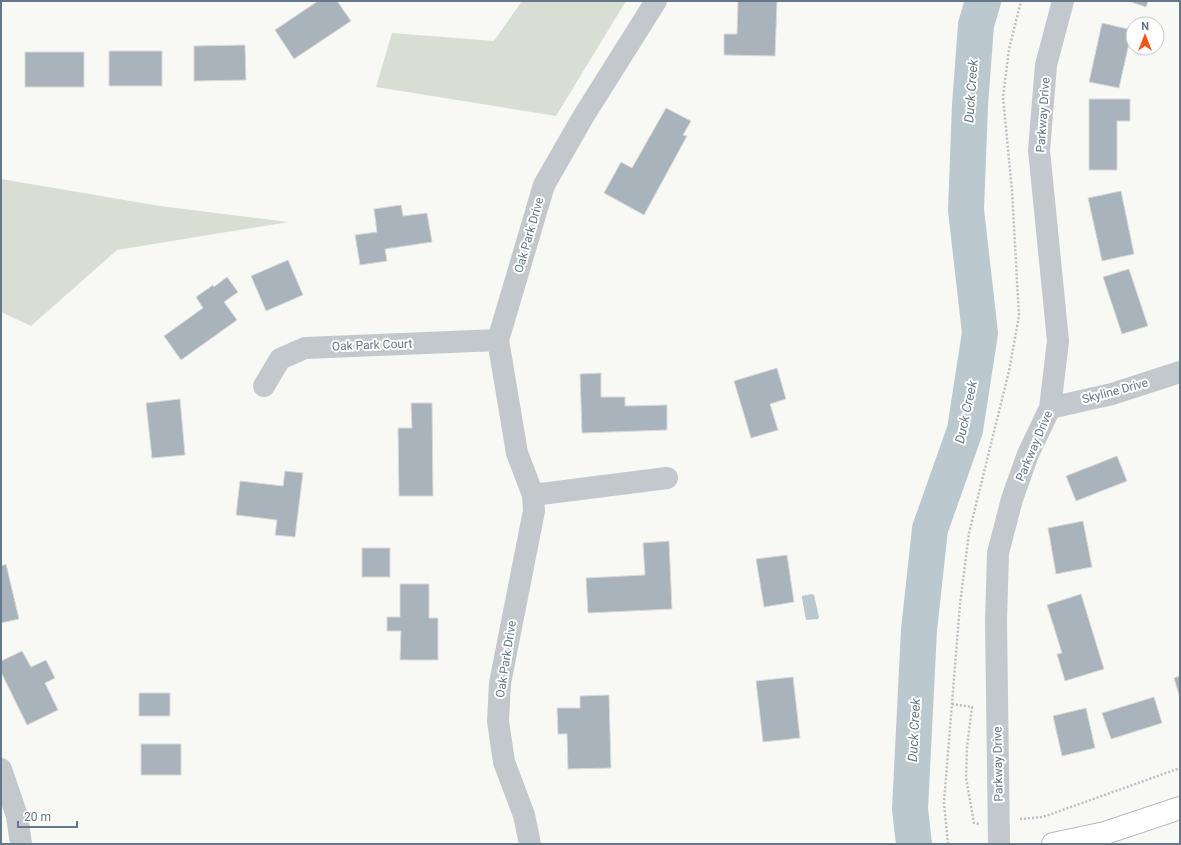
<svg xmlns="http://www.w3.org/2000/svg" width="1181" height="845" viewBox="0 0 1181 845" font-family="Roboto,sans-serif">
<style>
.green{fill:#d8ded4}
.water{fill:#bbc8ce}
.lines{fill:none;stroke-linecap:round;stroke-linejoin:round}
.river{stroke:#bbc8ce;stroke-width:36}
.building{fill:#a9b3bb;stroke:#dadad8}
.major-casing{stroke:#b6bbc0;stroke-width:24}
.path{stroke:#bdc0c3;stroke-width:2.5;stroke-dasharray:2 2;stroke-linecap:butt}
.minor{stroke:#c3c8cc;stroke-width:22}
.major{stroke:#fff;stroke-width:22}
.labels{text-anchor:middle;dominant-baseline:central;stroke-width:4;stroke-linejoin:round;paint-order:stroke}
.street-label{font-size:12px;fill:#64788a;stroke:#fff}
.water-label{font-size:13px;font-style:italic;fill:#607a85;stroke:#fff}
</style>
<rect width="100%" height="100%" fill="#f8f9f5"/>
<path class="green" d="M522 1H626L556 116 376 87 392 33 494 41Z
M1 179 160 206 289 222 117 250 31 326 1 312Z"/>
<path class="water" d="M812 594 814 595 819 617 818 619 806 620 802 598V596Z"/>
<g class="lines">
<path class="river" d="M914 844 910 809 919 630 930 529 965 430 980 333 966 210 970 105 976 25 983 1"/>
</g>
<path class="building" d="M318 1H337L351 21 294 59 275 30Z
M738 1H777L775 56 724 55V34H737Z
M1128 1H1148L1146 7Z
M1102 23 1132 30 1119 88 1089 82Z
M245 45 246 80 194 81V46Z
M109 51H162V86H109Z
M25 52H84V87H25Z
M1089 99H1130V121H1117V170H1089Z
M666 108 691 121 683 135 687 136 644 215 604 193 621 162 632 168Z
M1121 191 1134 254 1102 261 1088 198Z
M401 205 403 216 427 213 432 242 385 249 387 261 360 265 355 235 377 232 374 209Z
M288 260 303 295 266 311 251 276Z
M1129 269 1148 326 1122 334 1103 277Z
M227 277 238 292 224 302 237 320 181 360 164 336 203 308 196 297 213 285 214 287Z
M777 368 786 399 770 404 778 430 751 438 734 381Z
M601 373V397H625V406L667 405V430L582 433 580 374Z
M180 399 185 455 152 458 146 403Z
M411 403H432L433 496H399L398 428H412Z
M1117 456 1127 481 1076 501 1066 476Z
M285 471 303 473 295 537 275 535 277 520 236 515 240 481 283 486Z
M1083 521 1092 567 1056 574 1048 528Z
M669 541 672 609 588 613 586 578 645 575 643 543Z
M362 548H390V577H362Z
M787 555 794 602 764 607 756 559Z
M6 564 19 619 1 623V566Z
M400 584H429V618H438V660H400L401 631H387V617H400Z
M1081 594 1104 669 1065 681 1057 654 1062 653 1047 605Z
M22 651 31 667 46 660 55 678 45 683 58 710 27 725 1 672V661Z
M1180 676V698L1174 678Z
M793 677 800 738 763 742 756 681Z
M139 693H170V716H139Z
M609 695 611 768 568 769 567 734H558L557 708H580V696Z
M1154 697 1162 723 1111 739 1102 713Z
M1086 708 1095 748 1062 756 1053 716Z
M141 744H181V775H141Z"/>
<g class="lines">
<g class="major-casing">
<path id="major" d="M1053 844 1105 833 1180 808"/>
</g>
<path class="path" d="M952 704 972 707 967 747 966 778 974 823 979 824
M1020 819 1043 817 1180 768
M948 844 944 803 960 604 969 533 1009 371 1019 316 1012 191 1003 97 1009 49 1021 1"/>
<path class="minor" d="M264 386 280 359 305 348 498 340
M1050 408 1112 394 1180 372
M533 495 667 478
M1 769 17 816 21 844
M530 844 524 815 504 762 498 721 500 683 534 511 533 495 517 453 498 340 544 185 583 117 656 1
M999 844 996 620 998 553 1012 499 1028 454 1050 408 1058 341 1039 150 1046 65 1063 1"/>
<use href="#major" class="major"/>
</g>
<g class="labels">
<g class="street-label">
<text transform="translate(1043 115) rotate(-86)">Parkway Drive</text>
<text transform="translate(529 235) rotate(-74)">Oak Park Drive</text>
<text transform="translate(372 345) rotate(-2)">Oak Park Court</text>
<text transform="translate(1115 391) rotate(-15)">Skyline Drive</text>
<text transform="translate(1034 446) rotate(-67)">Parkway Drive</text>
<text transform="translate(506 659) rotate(-81)">Oak Park Drive</text>
<text transform="translate(998 764) rotate(-91)">Parkway Drive</text>
</g>
<g class="water-label">
<text transform="translate(971 91) rotate(-86)">Duck Creek</text>
<text transform="translate(966 412) rotate(-78)">Duck Creek</text>
<text transform="translate(914 730) rotate(-87)">Duck Creek</text>
</g>
</g>
<rect width="1181" height="845" fill="none" stroke="#64788a" stroke-width="4"/>
<g transform="translate(1145 36)"><circle r="19" fill="#ffffff" stroke="#c1c9d0"/>
<path d="M0-3L7 15L0 10L-7 15Z" fill="#f55219"/>
<text y="-6" font-size="11" font-weight="bold" text-anchor="middle" fill="#64788a">N</text>
</g>
<path d="M18 821v6h59v-6" fill="none" stroke="#64788a" stroke-width="2"/>
<text x="24" y="821" font-size="12" fill="#64788a" stroke="#ffffff" stroke-width="3" paint-order="stroke">20 m</text>
</svg>
